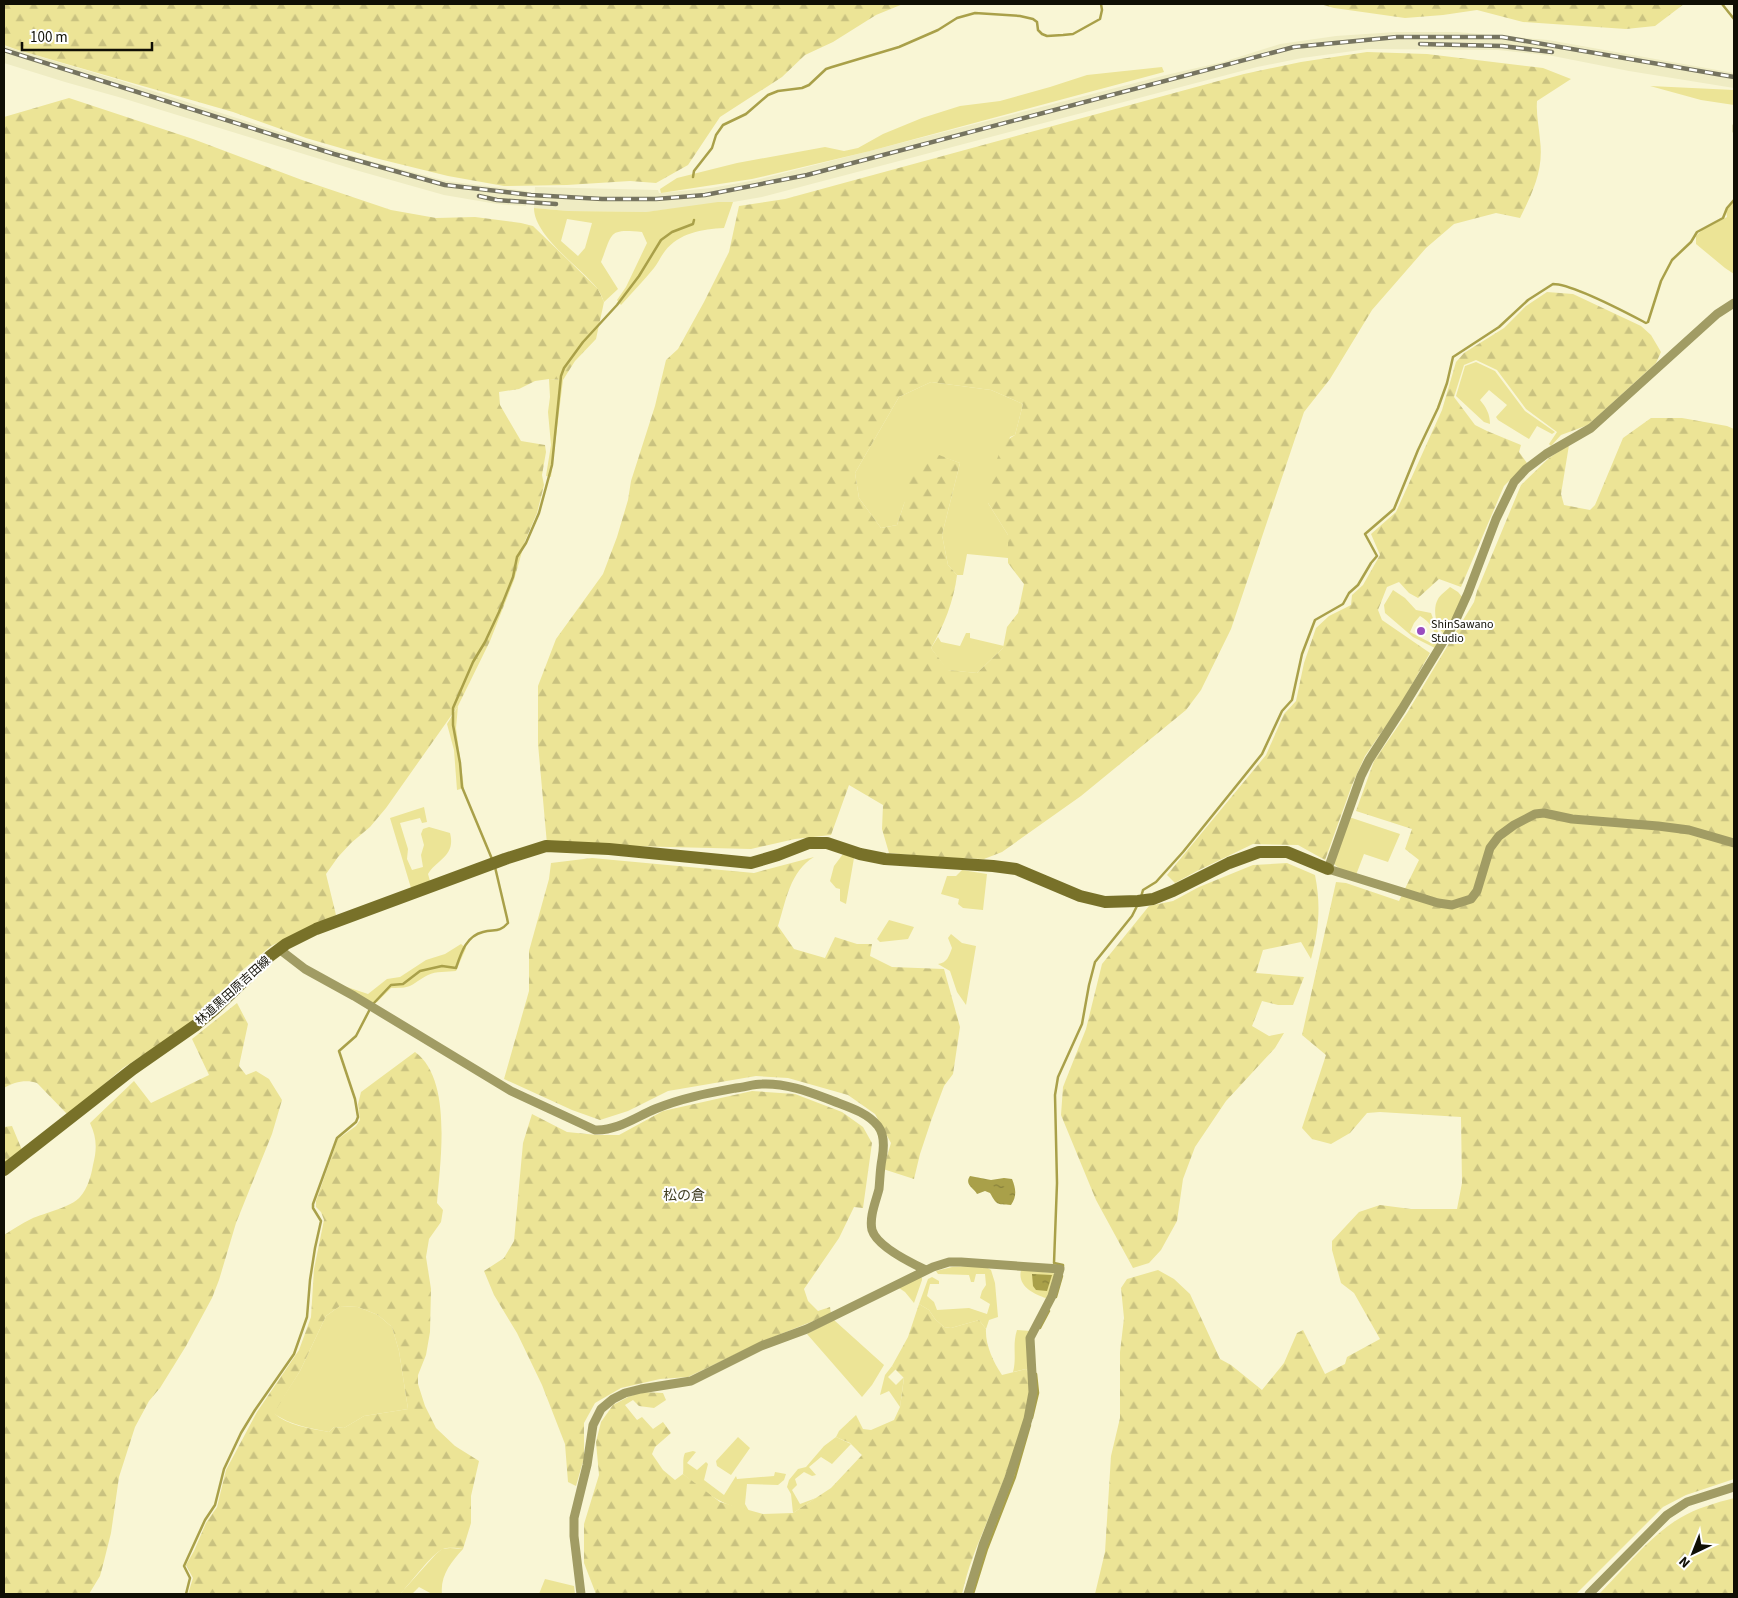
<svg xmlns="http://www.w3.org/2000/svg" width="1738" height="1598" viewBox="0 0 1738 1598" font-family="'Source Sans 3','Noto Sans JP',sans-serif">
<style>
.built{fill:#efecc3}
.green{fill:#ece496;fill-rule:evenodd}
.forest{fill:url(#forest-firs);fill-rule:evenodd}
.water{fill:url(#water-ripples)}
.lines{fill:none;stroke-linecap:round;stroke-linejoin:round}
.stream{stroke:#a9a049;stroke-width:2.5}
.street{stroke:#a19c64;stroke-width:9}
.secondary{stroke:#787129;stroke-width:12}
.rail-casing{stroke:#767460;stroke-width:4.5}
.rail{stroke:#fff;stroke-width:2.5;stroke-dasharray:8;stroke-linecap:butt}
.poi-dot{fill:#9a4dbf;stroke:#fff;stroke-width:2}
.labels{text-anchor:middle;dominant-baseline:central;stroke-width:4;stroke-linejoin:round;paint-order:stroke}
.poi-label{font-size:12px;fill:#100f05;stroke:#fff;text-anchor:start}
.street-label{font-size:12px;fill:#100f05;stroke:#fff}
.neighbourhood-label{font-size:14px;fill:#423f23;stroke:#fff}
</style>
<defs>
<pattern id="forest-firs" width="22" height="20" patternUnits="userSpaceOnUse" patternTransform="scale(1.25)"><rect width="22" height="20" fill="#ece496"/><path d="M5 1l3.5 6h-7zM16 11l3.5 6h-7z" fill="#c9c280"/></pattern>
<pattern id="water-ripples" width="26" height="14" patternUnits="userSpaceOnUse" patternTransform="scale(1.25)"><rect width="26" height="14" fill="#a9a049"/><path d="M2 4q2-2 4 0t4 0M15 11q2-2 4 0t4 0" fill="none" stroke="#88813b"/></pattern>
</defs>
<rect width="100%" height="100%" fill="#f9f6d5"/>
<path class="built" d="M1396 32H1457L1548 40 1734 73V88L1629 71 1553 56 1498 50 1368 49 1302 58 1257 67 762 197 733 202 646 212 568 211 534 208 535 187 658 190 659 193 711 188 756 180 1166 75 1223 62 1280 44 1336 36Z
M4 46 122 81 363 159 446 181 527 191 526 206 497 204 444 195 359 171 122 98 65 82 4 63Z"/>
<path class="green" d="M1162 67 1164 72 870 151 752 179 661 193 660 189 677 178 737 163 825 147 844 151 858 148 883 134 922 118 960 106 1000 101 1050 87 1087 75Z
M1650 86 1734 90V105L1701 100Z
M1734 201V274L1725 268 1696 244V236L1702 230 1727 217 1726 210Z
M718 202H733L724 228C702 229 679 233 665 251 661 256 658 263 654 268 644 280 632 293 621 305L617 300 626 287 647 243 642 232C608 229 613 232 601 262L618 289 604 302C602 297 600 292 597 288 580 267 534 236 534 208L568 211 646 212ZM567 219 592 223 585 248 578 256 561 241Z
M1476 362 1495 371 1525 411 1555 432 1552 434 1537 426 1529 439 1498 420 1496 417 1507 405 1489 390 1480 400C1486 407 1490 414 1490 424L1484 422 1456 396 1465 366Z
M549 379 563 380 551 477 546 476 551 445 548 412 550 397Z
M931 382 991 390 1023 404 1015 435 1010 437 988 503 1008 535V558L967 554 963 575H957L948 565 942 535 960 463 926 451 904 504 897 525 881 528 859 498 855 473 899 397Z
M1450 587 1458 592 1463 598 1444 634C1436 627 1432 609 1438 599 1440 595 1446 591 1450 587Z
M1393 590 1405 598 1416 610 1431 613 1441 640 1435 648 1413 637 1385 613 1384 605ZM1420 616C1430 622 1433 628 1437 638L1433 644 1410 632 1414 623Z
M966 633H970V638L1004 646 1003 648 977 673 947 670 931 648 938 637 941 642 960 646Z
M458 706 456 728 464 788 457 790 454 750 447 724Z
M424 807 427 822 422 823 420 818 400 823 408 849 407 859 412 870 423 867 421 855 424 845 421 834 423 829 429 827 450 833C456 856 437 859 428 874L430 881 411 888 390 818Z
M1349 817 1400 834 1388 862 1364 854 1356 875 1342 870 1336 866 1332 861Z
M843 854 854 858 846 904 840 901V889L836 888 830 881 834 866Z
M962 870 987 874 983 910 963 908 958 904 959 899 941 894 947 876H956Z
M889 920 914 927 908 939 880 942 877 939Z
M951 934 962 943 976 946 966 1005 957 992 950 971 938 964C947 963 949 956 952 948L948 938Z
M461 944 466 948 456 971C447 972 436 971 428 975 409 985 415 988 391 988L377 1002 371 1004 341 985 368 994 387 979 400 977 426 960 445 954Z
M967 1266 986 1267 991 1270 995 1283 998 1317 989 1320 986 1329 979 1320 951 1328 944 1327 935 1319 929 1310 919 1304 928 1279 932 1277 939 1281V1284H930L927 1296 934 1302 937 1310 969 1308 987 1314 990 1304 980 1298 982 1291 986 1285 985 1274H976L974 1282H971L969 1275 938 1274 936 1271 952 1267Z
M1021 1270 1053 1273 1056 1275 1053 1287 1046 1298C1034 1294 1017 1286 1021 1270Z
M920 1276 922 1278V1280L914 1303 905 1292 899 1288Z
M340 1306 358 1307 378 1315 392 1327 399 1351 408 1409 364 1416 344 1428 334 1427 329 1432C309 1428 290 1425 273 1413L300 1371 326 1316Z
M834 1320 884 1365 872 1385 862 1397 807 1334Z
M1017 1330 1031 1331 1029 1373 1026 1369 1013 1372C1017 1358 1012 1345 1017 1330Z
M892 1366 896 1369 888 1377 896 1385 904 1377 900 1407 889 1391 880 1395 885 1375Z
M738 1437 750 1448 731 1475 717 1466 716 1461Z
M836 1437 851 1444 832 1464 821 1457 809 1467 816 1475 812 1476 804 1472 795 1479 797 1485 792 1490 800 1504 816 1498 793 1513 791 1494 787 1487 789 1480 798 1469 806 1467 824 1446Z
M693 1451 696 1452 687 1463 697 1470 706 1462 708 1464 704 1480 724 1495 736 1476 737 1479 774 1476 775 1472 786 1474 784 1480 778 1485 747 1484 745 1504 749 1511C719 1504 706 1493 683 1474 684 1466 682 1459 685 1453Z
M450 1548 463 1549C451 1562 440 1576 442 1594H432L419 1587 412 1594H400L436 1554 442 1549Z
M545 1579 574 1586 575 1594H539Z"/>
<path class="forest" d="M4 4H903L876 15 833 42 805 55 782 77 720 117 688 165 656 183 630 181 567 185 504 186 448 176 375 158 306 138 233 112 18 50 4 45Z
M1320 4H1684L1655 26 1626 29 1523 22 1477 10 1443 15 1405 18 1334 8Z
M1367 52 1427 54 1543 68 1571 79 1537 101C1536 115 1539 126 1540 140 1544 169 1533 192 1520 218L1496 213 1454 224 1426 248 1372 310 1330 379 1304 412 1231 629 1201 690 1186 710 1081 796 1002 852 984 859 932 857 889 853 882 829 883 805 849 785 831 835 795 839 751 849 547 844 538 744V686L556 639 603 574 617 537 628 500 631 481 655 406 666 360 678 349 704 302 729 252 739 206 785 199 1244 74 1301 62ZM931 382 991 390 1023 404 1015 435 1004 442 988 481V503L1008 535V563L1024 584 1018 613 1007 627 1003 648 977 673 948 670 931 648C944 626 954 600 957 575L948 565 942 535 960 463 926 450 911 473 904 504 897 525 881 528 859 498 855 473 899 397Z
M69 98 193 139 302 180 391 210 436 218 475 217 521 223 533 226 598 289 604 302 596 339 575 361 563 380 549 379 535 381 519 389 499 392 500 405 521 441 545 445 546 452 542 475 544 485 537 513 525 541 514 580 490 641 458 706 386 808 370 827 351 843 338 857 326 874 336 915 271 946 239 973 216 1002 180 1031 123 1068 68 1115 37 1083C26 1079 14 1082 4 1088V117Z
M1547 292 1573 294 1641 326 1651 335 1661 352 1656 363 1588 425 1561 435 1551 446 1549 444 1557 432 1526 409 1497 370 1476 360 1464 365 1454 397 1475 425 1487 431 1521 445 1519 452 1527 463 1504 486 1461 587 1439 579 1418 598 1409 593 1399 582 1387 587 1378 610 1382 620 1430 653 1399 707 1365 756 1352 785 1325 860 1298 845 1253 844 1197 871 1175 883 1167 875 1266 755 1284 714 1296 701 1304 663 1316 628 1329 616 1351 605 1352 595 1363 585 1380 555 1371 534 1396 512 1442 410 1456 362 1464 353 1504 328 1526 306Z
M1651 418H1682L1727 426 1734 429V1479L1686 1495 1663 1507 1576 1594H1095L1105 1552 1111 1456 1120 1418V1352L1124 1318 1121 1288 1127 1279 1158 1270 1174 1279 1190 1294 1220 1359 1231 1365 1262 1390 1284 1363 1297 1333 1303 1330 1325 1374 1345 1364 1347 1357 1380 1339 1354 1293 1341 1283 1332 1250V1241L1359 1212 1380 1205 1411 1209H1457L1462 1183 1461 1117 1380 1112 1367 1113 1350 1133 1331 1144 1312 1139 1302 1128 1326 1055 1302 1035 1336 882 1346 883 1399 901 1419 860 1405 849 1412 829 1356 811 1374 761 1407 713 1474 602 1477 591 1521 485 1549 458 1569 445 1561 494 1564 505 1590 510 1595 505 1623 438Z
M814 857C790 871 786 901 778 926L794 949 825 958 835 937 857 944H872L870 956 892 967 944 969 960 1027 953 1074 944 1086 932 1118 920 1154 914 1179 883 1169 891 1143 875 1114 848 1095 788 1078 756 1076 668 1091 628 1111 600 1120 572 1110 504 1079 529 991V951L549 879 551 863 592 858 754 873Z
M1287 863 1315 875C1321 905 1319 929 1311 959L1301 942 1263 950 1256 973 1304 977 1293 1005H1278L1262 1001 1252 1026 1269 1036 1284 1033 1275 1048 1226 1101 1195 1147 1183 1179 1177 1221 1161 1250 1149 1263 1133 1268 1096 1200 1061 1115 1063 1087 1086 1029 1102 964 1149 906 1173 901 1199 887 1253 865Z
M237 1003 248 1024 239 1066 246 1075 256 1071 269 1079 282 1100 272 1134 236 1223 219 1280 212 1298 186 1346 160 1388 149 1401 135 1427 119 1477 111 1533 104 1561 100 1576 89 1594H4V1235C13 1229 21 1224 31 1219 44 1213 72 1207 80 1197 88 1188 91 1176 93 1165 97 1149 97 1138 90 1123L134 1081 151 1103 209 1075 192 1039Z
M415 1052C453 1079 440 1163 437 1203L443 1210 441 1222 429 1239 426 1257 431 1289 430 1332 426 1355 418 1375V1384L425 1406 436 1428 455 1446 479 1461 471 1496V1523L463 1549C456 1548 449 1547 443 1549 431 1554 410 1584 400 1594H188L193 1578 186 1565 194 1551 206 1523 217 1507 226 1470 257 1412 299 1350 311 1317 314 1269 324 1220 321 1212 316 1207V1201L338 1139 356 1126 360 1120 358 1104 361 1092ZM340 1306 358 1307 378 1315 392 1327 399 1351 408 1409 364 1416 344 1428 334 1427 329 1432C309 1428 288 1426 274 1413L300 1371 326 1316Z
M752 1091 795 1094 842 1112 863 1127 872 1143 863 1208 854 1207 839 1238 804 1289 808 1301 818 1311 830 1307 831 1314 761 1342 688 1377 660 1379 621 1388 595 1403 584 1423V1458L576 1486 568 1482 565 1444 542 1385 517 1333 494 1295 484 1271 504 1258 514 1241 523 1143 532 1114 567 1132 597 1135H619L663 1111Z
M12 1126 22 1150 4 1165V1127Z
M919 1304 929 1310 935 1319 944 1327 951 1328 979 1320 986 1329C985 1344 993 1362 1002 1375L1026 1369C1045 1393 984 1526 973 1557 968 1569 965 1582 962 1594H596L584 1563V1524L599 1475 596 1442 601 1422 613 1405 628 1397 642 1392 663 1393 666 1400 654 1408 639 1406 633 1400 625 1405 637 1420 642 1417 653 1429 663 1422 671 1433 655 1447 652 1454 663 1470 675 1480 683 1474 720 1502 763 1514 793 1513 831 1488 862 1455 850 1443 836 1437 839 1431 856 1415 863 1429 871 1430 894 1420 900 1407 904 1378 892 1366 908 1337Z
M1734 1498V1594H1599C1623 1570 1652 1534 1680 1518 1697 1508 1715 1503 1734 1498Z"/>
<path class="water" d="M970 1176 991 1180 1004 1178 1012 1179C1016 1189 1017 1196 1011 1205 996 1204 997 1205 990 1193L985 1191 977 1194C974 1188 964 1185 970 1176Z
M1032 1274 1052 1275 1047 1291 1036 1290 1033 1286Z"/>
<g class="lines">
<path class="stream" d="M1722 4 1734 19
M1734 125V132
M693 177 694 171 712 148 716 135 723 125 746 114 768 95 778 91 802 88 809 85 826 69 832 67 899 47 938 30 957 18 975 13 1020 16 1033 19 1037 22 1038 30 1042 34 1047 36 1063 35 1073 34 1100 19 1102 10 1101 4
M492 859 462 787 460 763 453 725V708L473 662 485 642 499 612 513 577 517 557 526 543 539 513 552 465 561 376 564 368 583 342 617 305 639 276 661 240 672 232 693 224 694 220
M1141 897 1143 890 1156 882 1183 852 1262 754 1282 711 1292 700 1302 654 1315 620 1343 604 1349 593 1358 585 1371 563 1377 556 1365 534 1394 509 1418 450 1438 408 1447 383 1453 357 1499 327 1528 300 1553 284C1573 284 1627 313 1646 323L1648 322 1661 281 1672 260 1691 242 1697 232 1723 218 1727 208 1734 200
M373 1004 391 985 403 984 420 971 442 966 456 968C461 953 466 936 483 932 495 929 499 933 508 923L507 918 495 867
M1063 1268V1265L1054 1263 1057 1183 1055 1095 1058 1077 1082 1024 1089 985 1095 962 1132 916 1137 906
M1056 1297 1062 1276
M1040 1328 1049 1311
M1032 1418 1038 1393 1036 1374
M186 1594 190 1578 184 1566 205 1520 215 1505 224 1469 241 1433 255 1410 294 1354 307 1317 310 1280 315 1248 321 1221 313 1208V1204L337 1138 356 1122 358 1117 355 1099 339 1051 356 1036 370 1009
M973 1594 987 1549 1015 1477 1030 1425"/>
<path class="street" d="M1734 303 1717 314 1591 428 1546 454 1526 469 1514 482 1496 519 1468 593 1454 624 1402 709 1369 760 1361 776 1328 869 1438 903 1452 905 1471 899 1477 891 1490 848 1499 836 1514 825 1535 814 1544 813 1572 819 1658 826 1689 830 1734 843
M279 949 305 969 354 996 511 1091 595 1130C617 1131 636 1117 655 1109 681 1098 709 1093 736 1088 745 1087 754 1084 762 1084 785 1083 807 1091 828 1099 845 1106 866 1111 878 1126 885 1135 884 1148 882 1159 880 1169 880 1179 879 1189 876 1201 869 1217 872 1230 877 1246 911 1263 926 1270
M581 1594 574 1536V1518L587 1465 593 1425 601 1409 613 1399 625 1393 641 1389 691 1381 761 1346 807 1329 933 1267 949 1262H961L1060 1269 1052 1296 1030 1338 1033 1392 1028 1419 1009 1478 983 1545 968 1594
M1589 1594 1667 1515 1687 1502 1734 1487"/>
<path class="secondary" d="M4 1170 133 1069 196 1025 214 1010 270 956 286 944 316 929 505 859 546 846 609 849 751 863 778 855 809 843H827L860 854 885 859 993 866 1016 869 1080 896 1105 902 1138 901 1153 899 1173 891 1229 863 1259 852H1287L1328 869"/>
<g class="rail-casing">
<path id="rail" d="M1420 44 1502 46 1552 52
M4 50 334 154 445 185 531 195 602 199H656L705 195 807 175 1294 47 1397 37H1502L1734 77
M479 196 497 200 556 204"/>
</g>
<use href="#rail" class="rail"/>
</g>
<circle class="poi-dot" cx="1421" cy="631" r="5"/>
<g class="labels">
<g class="poi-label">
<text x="1431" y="624">ShinSawano<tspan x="1431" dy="14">Studio</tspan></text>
</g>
<g class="street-label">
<text transform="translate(233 991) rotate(-42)">林道黒田原吉田線</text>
</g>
<g class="neighbourhood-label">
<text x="684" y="1196">松の倉</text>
</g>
</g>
<rect width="1738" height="1598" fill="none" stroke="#100f05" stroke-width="10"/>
<g transform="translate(1693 1553) rotate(223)" stroke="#ffffff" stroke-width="4" paint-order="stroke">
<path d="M0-4L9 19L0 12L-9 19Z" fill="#100f05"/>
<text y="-8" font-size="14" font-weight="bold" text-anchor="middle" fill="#100f05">N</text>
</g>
<path d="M22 42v8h130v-8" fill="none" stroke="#100f05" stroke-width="2.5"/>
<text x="30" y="42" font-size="15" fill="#100f05" stroke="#ffffff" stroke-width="4" paint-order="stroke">100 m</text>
</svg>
